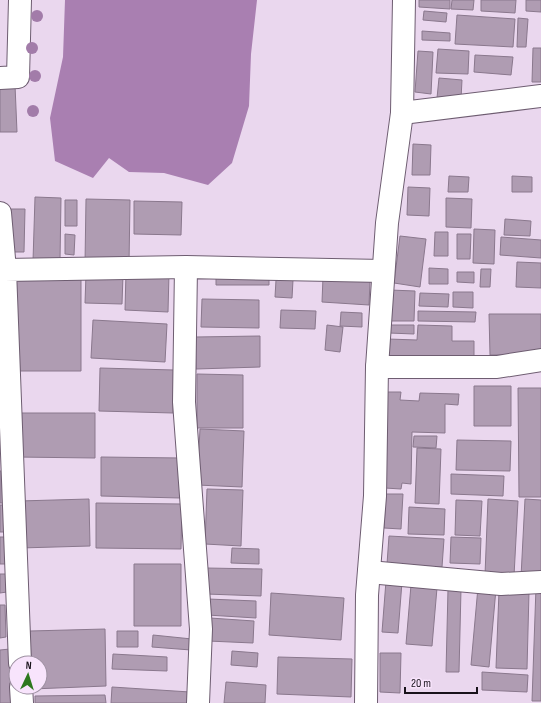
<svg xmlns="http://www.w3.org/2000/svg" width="541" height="703" viewBox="0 0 541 703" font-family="'Sofia Sans Condensed',sans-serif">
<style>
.water{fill:#a97fb1}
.building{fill:#af9cb2;stroke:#8a788d}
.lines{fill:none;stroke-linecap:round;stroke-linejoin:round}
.minor-casing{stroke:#6e5d71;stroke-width:24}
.tertiary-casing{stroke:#6e5d71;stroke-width:24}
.minor{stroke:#fff;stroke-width:22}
.tertiary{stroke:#fff;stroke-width:22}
.tree{fill:#a27ca9}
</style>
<rect width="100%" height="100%" fill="#ead7ee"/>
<path class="water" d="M65 0H257L251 54 249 106 232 163 208 185 164 173 129 172 109 158 93 178 55 161 50 118 63 57Z"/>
<path class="building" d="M419 0H450V9L419 7Z
M452 0H474L473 10 451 9Z
M481 0H516L515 13 481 11Z
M526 0H541V12L526 11Z
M424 11 447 13 446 22 423 20Z
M457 15 515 19 513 47 455 44Z
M518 18 528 19 526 47H517Z
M422 31 450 33V41L422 40Z
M533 48H541V82H532Z
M438 49 469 51 468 74 436 73Z
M418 51 433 52 431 94 415 92Z
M475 55 513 57 511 75 474 72Z
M439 78 462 80 461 99 437 98Z
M15 85 17 132H0V86Z
M413 144 431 145 430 175H412Z
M449 176 469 177 468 192H448Z
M512 176 532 177V192H512Z
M408 187 430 188 429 216 407 215Z
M35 197 61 198 60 261H33Z
M446 198 472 199 471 228 446 227Z
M86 199 130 200 129 264 85 263Z
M65 200H77V226H65Z
M134 201 182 202 181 235 134 234Z
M7 209H25L24 252H6Z
M505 219 531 221 530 236 504 235Z
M474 229 495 230 494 264 473 263Z
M435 232H448V256H434Z
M65 234 75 235 74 255 65 254Z
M457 234H471L470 259H457Z
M400 236 426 239 420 287 394 283Z
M501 237 541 240V258L500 255Z
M517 262 541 263V288L516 287Z
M429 268 448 269V284H429Z
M481 269H491L490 287H480Z
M126 272 169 273 168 312 125 310Z
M457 272H474V283L457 282Z
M86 274 123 275 122 304 85 303Z
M216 274H269V285H216Z
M323 277 370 281 369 305 322 302Z
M13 279H81V371H14Z
M276 280H293L292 298 275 297Z
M390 290 415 291 414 321H390Z
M453 292H473V308L453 307Z
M420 293 449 294 448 307 419 306Z
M202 299 259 300V328L201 327Z
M281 310 316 311 315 329 280 328Z
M418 311 476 312 475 322 418 321Z
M341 312 362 313V327L340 326Z
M489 314H541V354L490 355Z
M93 320 167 324 165 362 91 358Z
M327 325 343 327 340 352 325 350Z
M390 325H414V334L389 333Z
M418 325 452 326V341H474V361L388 359V339L417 340Z
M260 336V367L196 369 195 337Z
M100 368 174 370 173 413 99 411Z
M197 374 243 375V428H197Z
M474 386H511V426H474Z
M518 388H541V497H519Z
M387 392H401L400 400 419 401 420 393 459 394 458 405 445 404V433L412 432 411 484 402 483 401 489 385 488Z
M16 413H95V458L16 457Z
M200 429 244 431 242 487 197 485Z
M414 436H437L436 448 413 447Z
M457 440 511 441 510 471 456 470Z
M417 448 441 449 439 504 415 503Z
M101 457 181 458 180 498 101 496Z
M0 471H2L3 503H0Z
M451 474 504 476 503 496 451 494Z
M207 489 243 490 241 546 205 544Z
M386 494H403L401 529 384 528Z
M89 499 90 546 20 548 19 501Z
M488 499 518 501 514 576 485 575Z
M525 499 541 500V578L521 577Z
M456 500 482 501 480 536 455 535Z
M96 503 182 504 181 549 96 548Z
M0 505H8L9 532H0Z
M409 507 445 509 444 535 408 534Z
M389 536 444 539 442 567 387 564Z
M0 537H8V564H0Z
M451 537 481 538 480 564 450 563Z
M232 548 259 549V564L231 563Z
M134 564H181V626H134Z
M206 568 262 569 261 596 206 594Z
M0 574H6L7 592 0 593Z
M386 581 402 582 398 633 382 632Z
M411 585 437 588 432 646 406 644Z
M478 587 496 589 489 667 471 665Z
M536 587H541V701H532Z
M448 589H461L459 672H446Z
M499 591 529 592 527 669 496 668Z
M271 593 344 598 341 640 269 635Z
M208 599 256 601V618L207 615Z
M0 605H5L6 637 0 638Z
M210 618 254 621 253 643 208 641Z
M105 629 106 686 32 689V687H40V663H31L30 631Z
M117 631H138V647H117Z
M153 635 192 639 191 650 152 647Z
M10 649 11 703H0V650Z
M232 651 258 653 257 667 231 665Z
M380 653H401L400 693 380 692Z
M113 654 167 657V671L112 669Z
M278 657 352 659 351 697 277 694Z
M482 672 528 675 527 692 482 690Z
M226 682 266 685 265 703H224Z
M112 687 190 692 189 703H111Z
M105 695 106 703H35V696Z"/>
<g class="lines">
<g class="minor-casing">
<path id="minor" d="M0 78 18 77 20 0
M402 113 541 96
M0 213 5 270
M377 367H497L541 360
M369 572 501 584 541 582
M20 663 5 270 186 267
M21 687 22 703
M198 703 201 629 184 402 186 267 383 271"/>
</g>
<g class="tertiary-casing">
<path id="tertiary" d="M366 703 367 595 375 496 377 367 387 223 402 113 404 0"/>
</g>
<use href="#minor" class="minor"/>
<use href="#tertiary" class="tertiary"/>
</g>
<g class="tree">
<circle cx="37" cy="16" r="6"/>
<circle cx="32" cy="48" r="6"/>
<circle cx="35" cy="76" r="6"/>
<circle cx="33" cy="111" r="6"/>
</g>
<g transform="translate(28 675) rotate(4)"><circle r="19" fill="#f8e4fc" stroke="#9e90a2"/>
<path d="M0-3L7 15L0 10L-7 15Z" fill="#2d781e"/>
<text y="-6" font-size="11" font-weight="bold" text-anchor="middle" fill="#18121a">N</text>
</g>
<path d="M405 687v6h72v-6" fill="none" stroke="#18121a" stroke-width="2"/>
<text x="411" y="687" font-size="12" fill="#18121a" stroke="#f8e4fc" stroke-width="3" paint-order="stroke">20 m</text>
</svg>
